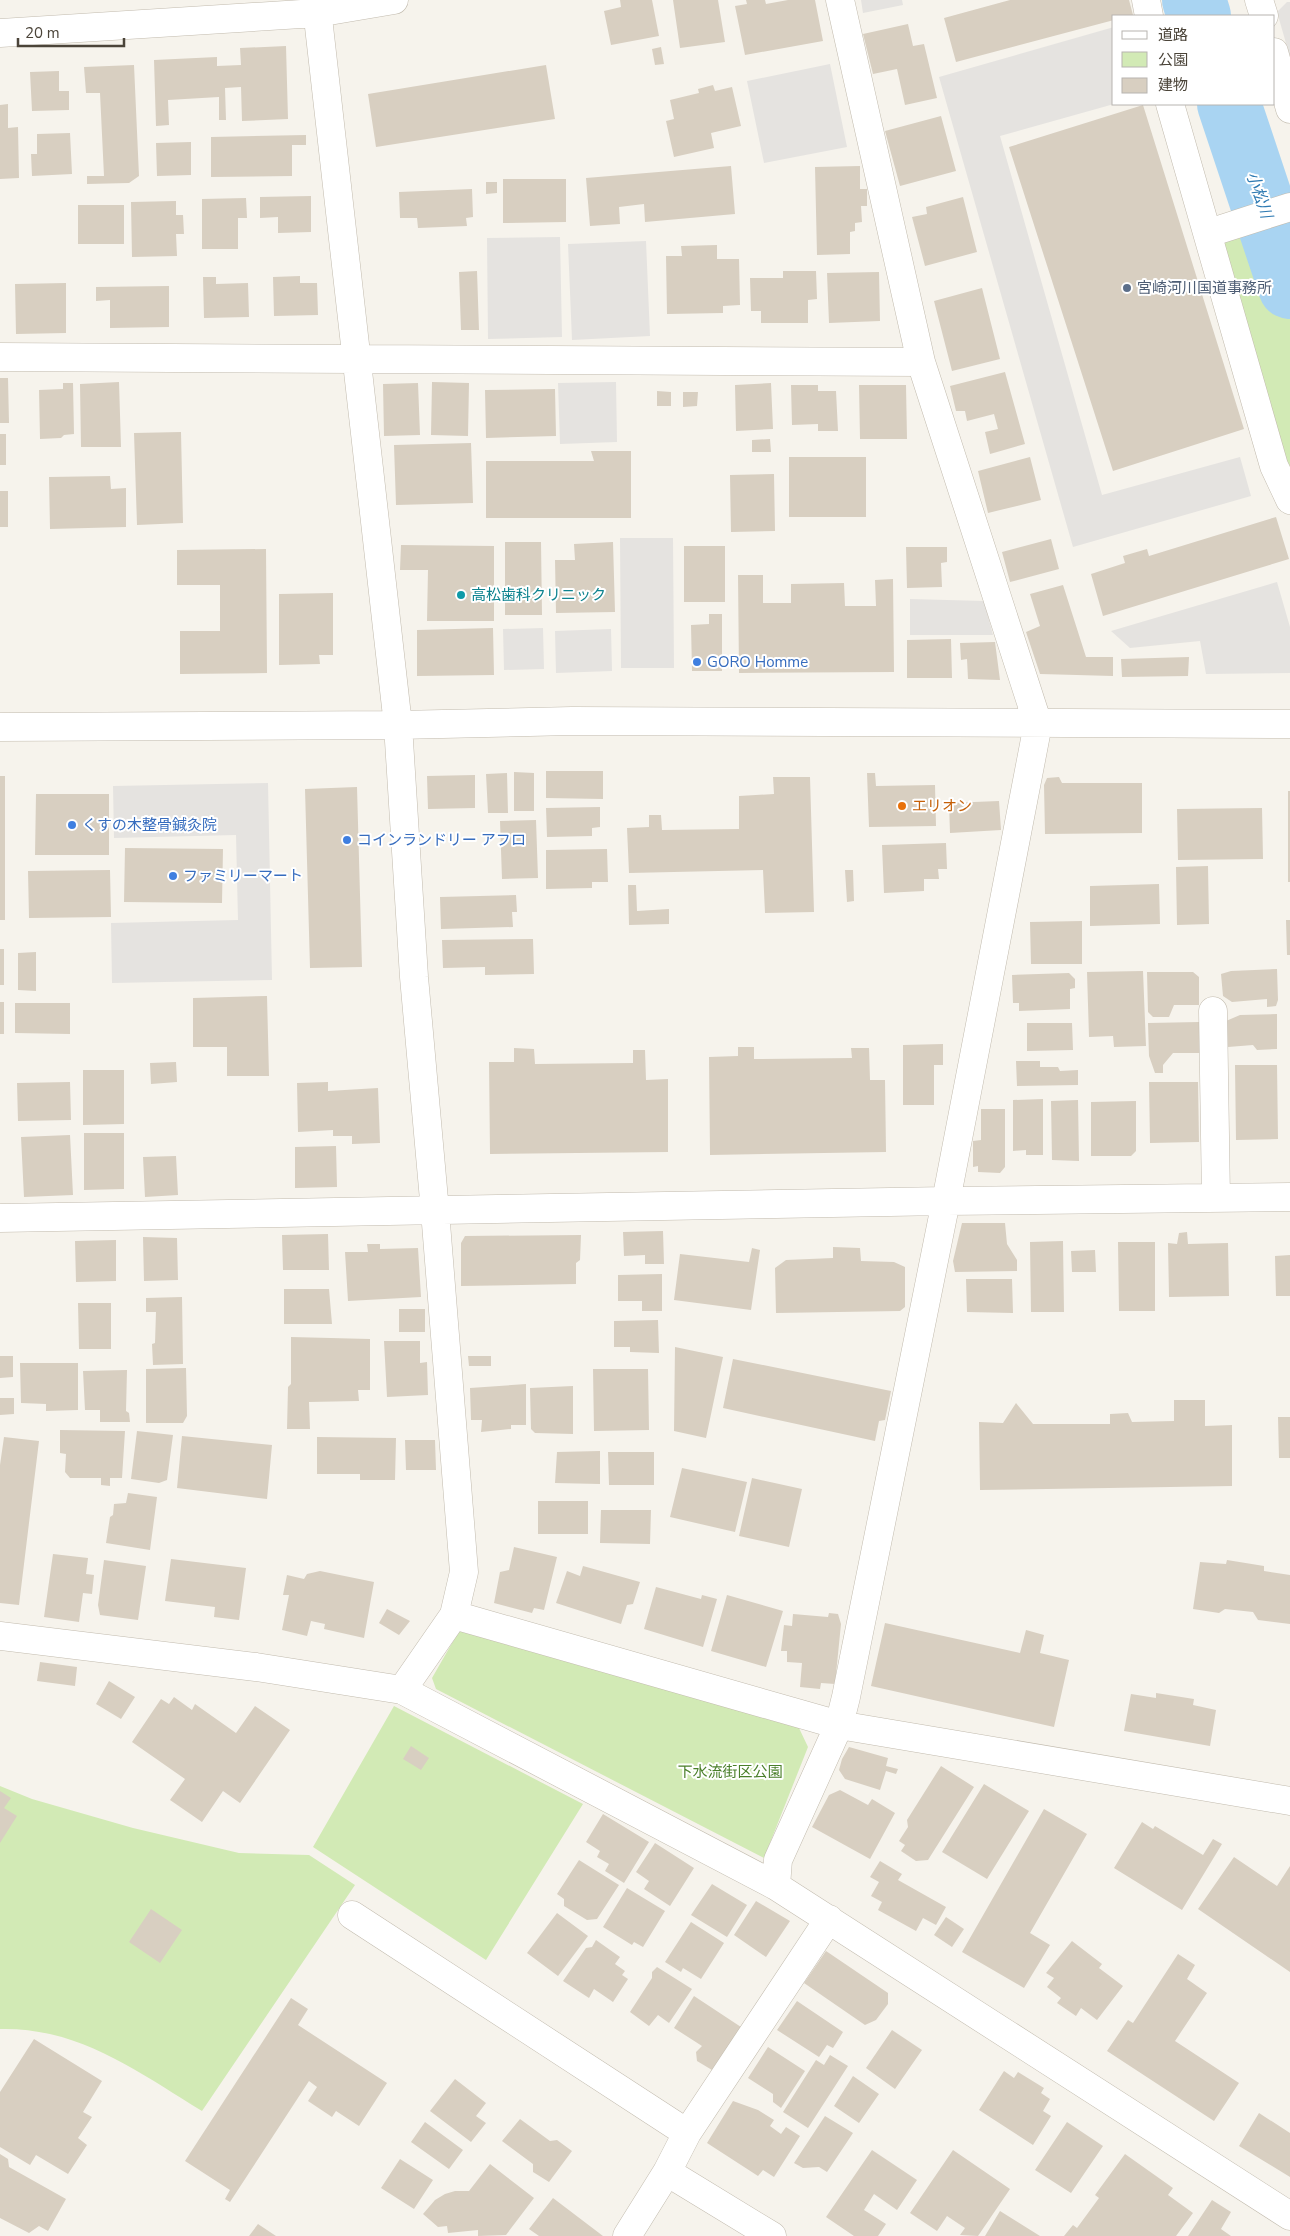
<svg xmlns="http://www.w3.org/2000/svg" width="1290" height="2236" viewBox="0 0 1290 2236" font-family="'Nunito Sans','Noto Sans JP',sans-serif">
<style>
.green{fill:#d2eab5}
.parking{fill:#e5e3e0}
.lines{fill:none;stroke-linecap:round;stroke-linejoin:round}
.river{stroke:#a9d4f2;stroke-width:64}
.building{fill:#d8cfc1}
.minor-casing{stroke:#c2bbae;stroke-width:29}
.minor{stroke:#fff;stroke-width:28}
.service-dot{fill:#5c6f8a;stroke:#fff;stroke-width:2}
.culture-dot{fill:#0f9aa8;stroke:#fff;stroke-width:2}
.shop-dot{fill:#3f7fe0;stroke:#fff;stroke-width:2}
.food-dot{fill:#e8710a;stroke:#fff;stroke-width:2}
.labels{text-anchor:middle;dominant-baseline:central;stroke-width:4;stroke-linejoin:round;paint-order:stroke}
.service-label{font-size:15px;fill:#4e5e75;stroke:#fff;text-anchor:start}
.culture-label{font-size:15px;fill:#0d838f;stroke:#fff;text-anchor:start}
.shop-label{font-size:15px;fill:#366cbe;stroke:#fff;text-anchor:start}
.food-label{font-size:15px;fill:#c56008;stroke:#fff;text-anchor:start}
.park-label{font-size:15px;fill:#4a7f2a;stroke:#fff}
.water-label{font-size:16px;font-style:italic;fill:#2e7ab2;stroke:#fff}
</style>
<rect width="100%" height="100%" fill="#f6f3ec"/>
<path class="green" d="M1290 219V489L1219 242Z
M459 1631 799 1728 808 1747 764 1858 436 1689 432 1678Z
M394 1706 583 1804 486 1960 313 1847Z
M0 1786 32 1799 133 1828 239 1853 309 1855 355 1885 202 2111C138 2072 79 2027 0 2029Z"/>
<path class="parking" d="M861 0H902L903 5 863 13Z
M1287 2H1290V57L1277 12Z
M1114 27V104L1000 136 1102 495 1240 457 1251 496 1073 547 939 77Z
M830 64 847 147 764 163 747 81Z
M560 237 562 337 488 339 487 238Z
M646 241 650 336 572 340 568 244Z
M616 382 617 442 560 444 558 383Z
M620 538H673L674 668H621Z
M1277 582 1290 627V673L1206 674 1200 641 1130 648 1111 631Z
M910 599 984 601 993 635H910Z
M543 628 544 669 504 670 503 629Z
M611 629 612 671 556 673 555 631Z
M268 783 272 980 112 983 111 923 238 920 236 835 114 838 113 786Z"/>
<g class="lines">
<path class="river" d="M1194 0 1199 16
M1229 104 1290 287"/>
</g>
<path class="building" d="M620 0H652L659 36 611 45 604 11 621 7Z
M673 0H718L725 42 680 48Z
M746 0H765L766 4 788 0H815L823 41 745 55 735 6 747 4Z
M1010 0H1129L1133 15 1114 16V20L956 62 944 18Z
M908 24 913 46 924 44 937 98 905 105 897 69 873 74 863 34Z
M286 46 288 119 242 121 241 87 225 88 226 120H219V97L168 100 169 125 156 126 154 60 217 57V66L241 65 240 48Z
M661 47 664 64 655 65 652 49Z
M134 65 139 176 129 183 87 184V176H104L100 93H86L84 67Z
M546 65 555 119 376 147 368 94Z
M59 71V91H69V110L32 111 30 72Z
M713 85 715 91 732 87 741 126 711 133 714 148 674 157 666 121 674 119 670 100 699 93 698 89Z
M8 104V128L18 127 19 178 0 179V105Z
M1143 105 1244 429 1113 471 1009 147Z
M941 116 956 171 900 186 885 131Z
M70 133 72 174 32 176 31 154H37V134Z
M306 135V145H292V176L211 177V137Z
M191 142V175L157 176 156 143Z
M731 166 735 214 645 222 644 204 619 207 620 224 590 226 586 178Z
M860 166V189H867V206H861L862 222 855 223V231L850 232V254L817 255 815 167Z
M503 179H566V222L503 223Z
M486 182H497V193L486 194Z
M472 189 473 217 466 218 467 226 418 228 417 218H400L399 192Z
M311 196V232L278 233V217L260 218V197Z
M963 197 977 252 925 266 912 217 927 214 926 207Z
M246 198 247 218H238V249H202V199Z
M176 201V215H183L184 234H176L177 256 132 257 131 202Z
M78 205H124V244H78Z
M717 245V259H739L740 305 723 306V313L667 314 666 256H682L681 246Z
M477 271 479 330H461L459 272Z
M783 271H816L817 299 808 300V323H761V311H751L750 278H783Z
M879 272 880 321 829 323 827 273Z
M300 276V283H317L318 315 274 316 273 277Z
M203 277H216V284L248 283 249 317 204 318Z
M66 283V333L16 334 15 284Z
M169 286V327L110 328V300L96 301V287Z
M982 288 1000 359 952 371 934 301Z
M1005 372 1025 444 990 454 985 432 998 429 994 414 967 421 965 411H956L950 386Z
M0 378H8L9 423H0Z
M119 382 121 447H81L80 384Z
M432 382 469 383 468 436 431 435Z
M63 383H73L74 434 64 435 61 438 40 439 39 390 63 389Z
M418 383 420 435 384 436 383 384Z
M771 383 773 429 736 431 735 385Z
M791 385H818V391H836L838 431H818V424L792 425Z
M859 385H906L907 439H860Z
M555 389 556 436 486 438 485 390Z
M657 391 671 392V406H657Z
M683 392H698L697 406 683 407Z
M181 432 183 523 137 525 134 433Z
M0 434H6V465H0Z
M770 439 771 452H752V440Z
M471 443 473 503 396 505 394 445Z
M591 451H631V518H486V461H594Z
M789 457H866V517H789Z
M1030 457 1041 500 988 513 978 471Z
M774 474 775 531 731 532 730 475Z
M110 476 111 489 126 488V527L50 529 49 477Z
M0 491H8V527H0Z
M1276 517 1289 559 1103 616 1091 574 1125 563 1123 556 1147 549 1149 556Z
M1051 539 1059 569 1010 582 1002 552Z
M505 542H541L542 615H505Z
M613 542 615 612 556 613 555 560H575L574 544Z
M401 545 494 546V621H427L428 570H400Z
M684 546H725V602H684Z
M906 547H947V562L941 563 942 587 907 588Z
M266 549 267 673 180 674V631H220V585H177V550Z
M738 575H763V603H791V584L844 583 845 606H876L875 580 893 579 894 672 739 673Z
M1063 585 1086 657H1113V676L1040 674 1026 632 1040 626 1030 594Z
M333 593V655H319L320 664 279 665V594Z
M709 614H722V671H692L691 625 709 624Z
M493 628 494 675 417 676V630Z
M951 639 952 678H907V640Z
M995 642 1000 680 968 679 967 659 961 660 960 643Z
M1189 657 1188 676 1122 677 1121 659Z
M546 771H603V799L546 798Z
M514 772 534 773V811H514Z
M507 773 508 813H488L486 774Z
M867 773H875L876 786 935 785 936 826 869 827Z
M475 775V808L428 809 427 776Z
M0 776H5V920H0Z
M773 777H810L814 912 765 913 763 870 629 873 627 828 649 827V815H661L662 830 739 829V796L774 794Z
M1059 777 1062 783H1142V833L1045 834 1044 785 1047 778Z
M357 787 362 967 310 968 305 789Z
M1288 791H1290V882H1288Z
M36 794H109V855H35Z
M999 801 1001 830 950 833 949 803Z
M600 807V827L592 828V836L547 837 546 808Z
M1262 808 1263 859 1178 860 1177 809Z
M536 820 538 878 502 879 500 821Z
M946 843 947 869H938L939 879H924V891L884 893 882 845Z
M125 848 223 849 222 903 124 902Z
M607 849 608 882H592V888L546 889V850Z
M1208 866 1209 924 1177 925 1176 867Z
M110 870 111 917 29 918 28 871Z
M845 870H853L854 901 847 902Z
M1159 884 1160 924 1090 926V886Z
M628 885H636L637 911 669 909V924L629 925Z
M516 895 517 912H512L513 927 441 929 440 897Z
M1286 920H1290V955H1287Z
M1082 921V964H1031L1030 922Z
M533 939 534 974 485 975V967L443 968 442 940Z
M0 949H4V985H0Z
M36 952V991L18 990V953Z
M1277 969 1278 1000 1276 1006 1267 1007V999L1232 1002 1223 996 1221 974 1231 971Z
M1143 971 1146 1046 1114 1047 1113 1036 1089 1037 1087 972Z
M1147 972H1193L1199 977V1005H1174L1169 1017H1153L1148 1012Z
M1069 973 1075 979V988L1070 989V1009L1019 1011V1003H1013L1012 975Z
M267 996 269 1076H227V1047H193V998Z
M0 1002H4V1034H0Z
M15 1003H70V1034L15 1033Z
M1277 1014V1049L1257 1050 1253 1045 1228 1047 1226 1021 1240 1015Z
M1199 1022 1200 1053H1173L1163 1065V1073H1155L1149 1056 1148 1023Z
M1027 1023H1072L1073 1050 1027 1051Z
M943 1044V1065H934V1105H903V1045Z
M738 1047H754V1059L852 1058 851 1048H869L870 1080H885L886 1152 710 1155 709 1057 738 1056Z
M514 1048 534 1049 535 1064 633 1063V1050H645L646 1080 668 1079V1152L490 1154 489 1062H514Z
M1016 1061H1040V1067H1058L1060 1071 1078 1070V1085L1017 1086Z
M176 1062 177 1082 151 1084 150 1063Z
M1235 1065H1277L1278 1139 1236 1140Z
M83 1070H124V1124L83 1125Z
M70 1082 71 1120 18 1121 17 1083Z
M328 1082V1091L378 1088 380 1143 352 1144V1136H333V1130L298 1132 297 1083Z
M1149 1082H1198L1199 1142 1150 1143Z
M1043 1099V1155H1026V1150L1013 1151V1100Z
M1078 1100 1079 1161 1052 1160 1051 1101Z
M1136 1101V1151L1131 1156H1091V1102Z
M981 1109H1005V1167L1000 1173 978 1172V1166L973 1167V1141L981 1140Z
M84 1133H124V1189L84 1190Z
M70 1135 73 1195 24 1197 21 1137Z
M336 1146 337 1187 295 1188V1147Z
M176 1156 178 1195 145 1197 143 1157Z
M962 1223H1005L1007 1244 1017 1260V1271L955 1272 953 1261Z
M663 1231 664 1264H645V1255L624 1256 623 1232Z
M1187 1232 1188 1244 1228 1243 1229 1296 1169 1297 1168 1243 1177 1244 1179 1233Z
M328 1234 329 1270H283L282 1235Z
M581 1235 580 1260 576 1263V1284L461 1286V1243L465 1236Z
M143 1237 177 1238 178 1280 144 1281Z
M116 1240V1281L76 1282 75 1241Z
M1063 1241 1064 1312H1031L1030 1242Z
M1118 1242H1155V1311H1119Z
M367 1244H380V1249L418 1248 421 1297 348 1301 345 1252H368Z
M833 1247 860 1248 861 1261 894 1262 905 1267V1307L900 1311 776 1313 775 1268 786 1260 833 1258Z
M752 1248 760 1250 751 1310 674 1300 680 1254 749 1262Z
M1095 1250 1096 1272H1072L1071 1251Z
M1290 1255V1296H1276L1275 1256Z
M662 1274V1311H642V1301H618V1275Z
M966 1279H1012L1013 1313 967 1312Z
M284 1289H329L332 1324H284Z
M182 1297 183 1364 153 1365 152 1344 155 1343 156 1312H146V1298Z
M78 1303H111V1349H79Z
M399 1309H425V1332H399Z
M658 1320 659 1353 630 1352V1347H614V1321Z
M291 1337 370 1339V1390H358L359 1401 309 1402 310 1429H287L288 1387 291 1384Z
M384 1341H420V1363L427 1362 428 1395 387 1397Z
M675 1347 723 1357 706 1438 674 1431Z
M0 1356H13V1377L0 1378Z
M468 1356H491V1366H469Z
M733 1359 891 1391 885 1420 879 1421 875 1441 723 1408Z
M20 1363H78V1410L46 1411V1404L21 1403Z
M186 1368 187 1416 183 1423H146V1369Z
M593 1369H648L649 1430 594 1431Z
M127 1370 126 1411 129 1413 130 1422H100V1410H85L83 1371Z
M526 1384V1425H511V1429L481 1432 482 1420H471L470 1388Z
M573 1386V1434L535 1433 531 1429 530 1388Z
M0 1398H14V1414L0 1415Z
M1174 1400H1205V1426L1232 1425V1486L980 1490 979 1422 1003 1423 1016 1403 1033 1424H1110V1414L1128 1413 1132 1422 1174 1421Z
M1278 1417H1290V1458H1279Z
M60 1430 125 1431 122 1478H110V1486L101 1485V1478H70L65 1472 66 1454 60 1453Z
M137 1431 173 1435 167 1480 159 1483 131 1479Z
M182 1436 272 1445 267 1499 177 1488Z
M4 1437 39 1441 19 1605 0 1603V1465Z
M317 1437 396 1438 395 1480H360V1474H317Z
M405 1440H435L436 1470H406Z
M600 1451V1484L555 1483 557 1452Z
M608 1452H654V1485H609Z
M682 1468 747 1482 735 1532 670 1517Z
M752 1478 802 1489 789 1547 739 1536Z
M128 1493 157 1497 150 1550 106 1543 110 1517 113 1515 114 1504 126 1503Z
M538 1501H588V1534H538Z
M601 1510H651L650 1544 600 1543Z
M514 1547 557 1557 544 1610 534 1608 532 1613 494 1603 500 1572 509 1570Z
M53 1554 88 1558 86 1574 94 1575 92 1594 83 1593 79 1622 44 1617Z
M171 1559 246 1568 239 1620 214 1617 215 1607 165 1601Z
M104 1560 146 1566 138 1620 100 1615 98 1605Z
M1227 1560 1264 1566V1571L1290 1575V1624L1258 1620 1253 1612 1225 1609 1219 1613 1193 1609 1200 1562 1226 1564Z
M583 1566 640 1582 633 1604 627 1605 621 1624 556 1603 567 1571 580 1576Z
M320 1571 374 1582 364 1638 324 1629 325 1624 311 1621 307 1636 282 1630 289 1595H283L287 1575 304 1579 307 1574Z
M656 1587 701 1599 702 1595 717 1599 703 1647 644 1629Z
M727 1595 783 1611 766 1667 711 1651Z
M387 1609 410 1621 399 1635 379 1623Z
M829 1613 838 1614 841 1624 835 1684 821 1683 820 1689 800 1687 802 1663 787 1662V1651H781L784 1625 792 1626 793 1614 828 1617Z
M885 1623 1020 1653 1026 1630 1044 1635 1040 1653 1069 1660 1054 1727 871 1686Z
M40 1662 77 1667 75 1686 37 1681Z
M109 1681 135 1697 121 1719 96 1704Z
M1156 1693 1194 1699 1193 1705 1216 1710 1210 1746 1124 1731 1131 1694 1156 1698Z
M174 1697 192 1710 195 1704 236 1733 255 1706 290 1730 240 1803 223 1791 202 1822 170 1800 185 1779 132 1742 161 1699 169 1704Z
M411 1746 429 1758 421 1770 403 1759Z
M849 1747 888 1758 886 1766 898 1769 896 1774 886 1771 880 1790 845 1779 839 1770 842 1759Z
M941 1766 974 1787 928 1860 916 1861 901 1851 905 1845 899 1841 908 1827 907 1820Z
M984 1784 1029 1811 987 1879 942 1852Z
M840 1790 868 1805 872 1799 895 1813 870 1859 812 1827 829 1795Z
M0 1791 11 1798 4 1808 17 1816 0 1843Z
M1044 1809 1087 1834 1030 1933 1050 1945 1024 1988 962 1952Z
M603 1814 649 1842 624 1883 605 1871 609 1864 597 1857 600 1851 586 1842Z
M1142 1822 1153 1829 1155 1826 1203 1855 1213 1839 1222 1844 1182 1910 1114 1868Z
M655 1843 694 1868 670 1906 644 1889 649 1881 636 1872Z
M1234 1857 1277 1886 1290 1866V1972L1198 1909Z
M579 1860 619 1885 597 1919 587 1920 564 1906V1899L557 1894Z
M880 1861 902 1874 898 1880 946 1907 936 1925 923 1918 916 1931 878 1910 882 1902 871 1896 879 1882 870 1877Z
M712 1884 747 1905 727 1937 691 1915Z
M627 1888 665 1911 643 1947 634 1942 632 1945 603 1927Z
M756 1901 790 1921 766 1957 734 1935Z
M151 1909 182 1930 160 1963 129 1942Z
M557 1913 588 1936 558 1976 527 1953Z
M946 1917 964 1929 952 1947 934 1935Z
M691 1922 724 1943 701 1979 683 1968 681 1972 665 1962Z
M596 1940 620 1957 615 1964 625 1971 622 1975 628 1979 613 2002 594 1989 589 1998 563 1981 586 1948 592 1947Z
M1072 1941 1102 1964 1099 1968 1123 1986 1097 2020 1081 2008 1076 2016 1057 2003 1061 1998 1047 1987 1054 1978 1046 1973Z
M826 1951 888 1993V2004L876 2020 865 2025 804 1983Z
M1178 1954 1195 1965 1187 1979 1207 1993 1175 2041 1239 2083 1214 2121 1107 2051 1128 2020 1133 2023Z
M657 1967 692 1989 669 2023 658 2015 649 2026 630 2012 652 1978V1972Z
M694 1996 741 2027 712 2070 697 2061 696 2052 702 2046 674 2028Z
M291 1998 308 2009 298 2025 387 2083 359 2126 336 2111 332 2117 308 2101 317 2087 309 2081 230 2202 225 2199 230 2190 185 2161Z
M797 2001 843 2032 833 2048 827 2045 819 2057 777 2030Z
M892 2030 922 2050 895 2089 866 2068Z
M34 2039 102 2081 83 2112 92 2117 78 2138 87 2145 68 2174 36 2155 30 2165 0 2147V2092Z
M768 2047 805 2071 781 2108 773 2102V2094L748 2078Z
M830 2055 848 2066 808 2128 783 2112 816 2060 824 2065Z
M1004 2071 1014 2078 1018 2072 1044 2088 1041 2093 1050 2099 1043 2111 1051 2116 1033 2145 979 2110Z
M853 2076 879 2094 859 2123 834 2106Z
M455 2079 486 2103 476 2116 486 2123 471 2142 430 2111Z
M733 2101 758 2110 774 2120 770 2126 781 2134 786 2127 800 2136 774 2177 763 2170 758 2176 707 2143Z
M1259 2113 1290 2133V2177L1239 2146Z
M825 2116 853 2133 827 2172 819 2167 803 2168 794 2163Z
M520 2119 550 2141 557 2140 572 2151 549 2182 533 2172V2164L502 2141Z
M425 2122 463 2150 449 2169 411 2142Z
M1067 2122 1103 2146 1071 2193 1035 2170Z
M872 2150 917 2180 897 2210 874 2194 864 2210 886 2224 878 2236H854L826 2217Z
M953 2150 1010 2189 978 2236 960 2235 965 2228 947 2216 937 2231 910 2213Z
M0 2154 8 2159 9 2167 66 2199 48 2231 39 2226 29 2233 0 2218Z
M1125 2154 1173 2188 1168 2195 1193 2213 1176 2236H1064L1073 2225 1077 2228 1099 2198 1095 2195Z
M400 2159 433 2180 414 2209 381 2188Z
M490 2164 534 2198 506 2235 478 2236V2230L448 2233 447 2226 438 2227 423 2214 435 2200 445 2194 455 2191H469Z
M553 2198 603 2236H539L529 2229Z
M1212 2200 1231 2212 1221 2229 1231 2236H1188Z
M1000 2211 1040 2236H985Z
M258 2224 276 2236H249Z"/>
<g class="lines">
<g class="minor-casing">
<path id="minor" d="M316 0 398 725 414 977 435 1211 464 1572 454 1615 402 1690
M1146 0 1149 16
M1259 0 1264 16
M0 33 317 13 394 0
M1274 52 1290 109
M1170 104 1274 466 1290 500
M1209 233 1290 207
M0 357 921 362
M0 727 398 725 572 721 1290 724
M1213 1011 1216 1198
M0 1218 946 1201 1290 1197
M454 1615 839 1725 1290 1801
M0 1636 256 1667 402 1690 776 1886 1290 2216
M776 1886 778 1860 839 1725 846 1697 946 1201 1038 724 921 362 840 0
M352 1915 687 2133
M667 2172 772 2236
M627 2236 667 2172 687 2133 829 1919"/>
</g>
<use href="#minor" class="minor"/>
</g>
<circle class="service-dot" cx="1127" cy="288" r="5"/>
<circle class="culture-dot" cx="461" cy="595" r="5"/>
<g class="shop-dot">
<circle cx="697" cy="662" r="5"/>
<circle cx="72" cy="825" r="5"/>
<circle cx="347" cy="840" r="5"/>
<circle cx="173" cy="876" r="5"/>
</g>
<circle class="food-dot" cx="902" cy="806" r="5"/>
<g class="labels">
<g class="service-label">
<text x="1137" y="288">宮崎河川国道事務所</text>
</g>
<g class="culture-label">
<text x="471" y="595">高松歯科クリニック</text>
</g>
<g class="shop-label">
<text x="707" y="662">GORO Homme</text>
<text x="82" y="825">くすの木整骨鍼灸院</text>
<text x="357" y="840">コインランドリー アフロ</text>
<text x="183" y="876">ファミリーマート</text>
</g>
<g class="food-label">
<text x="912" y="806">エリオン</text>
</g>
<g class="park-label">
<text x="730" y="1772">下水流街区公園</text>
</g>
<g class="water-label">
<text transform="translate(1259 195) rotate(71)">小松川</text>
</g>
</g>
<rect x="1112" y="15" width="162" height="90" fill="#ffffff" stroke="#b7b4b0"/>
<rect x="1122" y="31" width="25" height="8" fill="#ffffff" stroke="#b7b4b0"/>
<text x="1158" y="40" font-size="15" fill="#4b4439">道路</text>
<rect x="1122" y="52" width="25" height="15" fill="#d2eab5" stroke="#b7b4b0"/>
<text x="1158" y="65" font-size="15" fill="#4b4439">公園</text>
<rect x="1122" y="78" width="25" height="15" fill="#d8cfc1" stroke="#b7b4b0"/>
<text x="1158" y="90" font-size="15" fill="#4b4439">建物</text>
<path d="M18 38v8h106v-8" fill="none" stroke="#4b4439" stroke-width="2.5"/>
<text x="25" y="38" font-size="15" fill="#4b4439" stroke="#ffffff" stroke-width="4" paint-order="stroke">20 m</text>
</svg>
